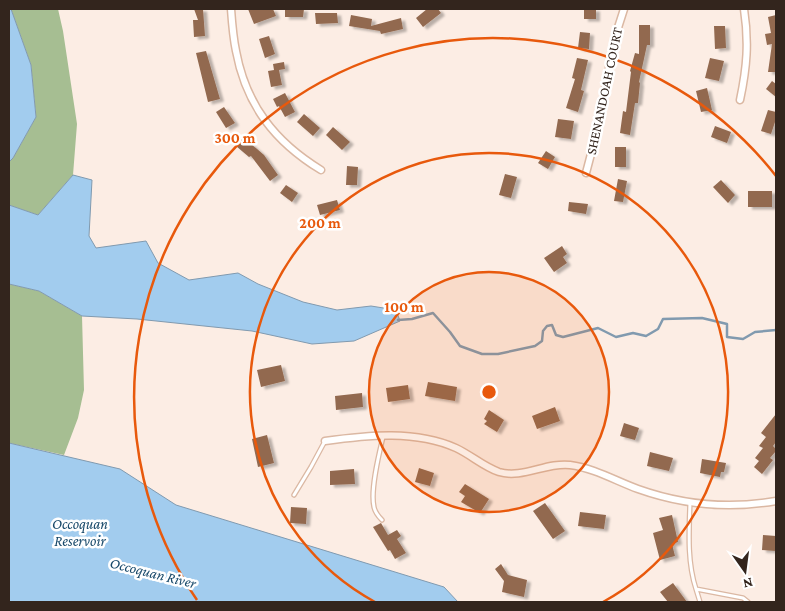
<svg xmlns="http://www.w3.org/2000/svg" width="785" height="611" viewBox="0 0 785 611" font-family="'Crimson Pro',serif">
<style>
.forest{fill:#a6be92}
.water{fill:#a2ccee;stroke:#819aaf}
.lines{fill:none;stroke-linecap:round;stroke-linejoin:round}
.stream{stroke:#819aaf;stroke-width:2.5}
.building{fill:#92694f;filter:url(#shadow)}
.service-casing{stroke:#dbb8a3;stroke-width:5.5}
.minor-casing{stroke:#dbb8a3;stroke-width:9}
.service{stroke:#fff;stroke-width:3}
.minor{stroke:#fff;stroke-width:6}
.ring{fill:none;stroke:#e8590c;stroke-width:2.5}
.labels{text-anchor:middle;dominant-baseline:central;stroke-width:5;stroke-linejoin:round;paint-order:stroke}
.street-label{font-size:14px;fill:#33251d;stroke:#fff}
.water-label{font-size:15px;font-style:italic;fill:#18496a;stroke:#fff}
.centre{fill:#e8590c;stroke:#fff;stroke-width:2.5}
.ring-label{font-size:15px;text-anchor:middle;font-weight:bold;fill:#e8590c;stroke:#fff;stroke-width:5;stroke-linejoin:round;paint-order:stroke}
</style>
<defs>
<filter id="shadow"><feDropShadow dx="4" dy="2.5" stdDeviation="1" flood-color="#0004"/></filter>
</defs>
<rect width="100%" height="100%" fill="#fcede4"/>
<path class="forest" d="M11 9H58L63 31 77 124 73 175 38 215 9 205V162L13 158 36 117 31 65Z
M9 284 39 291 82 316 84 390 78 418 64 455 9 443Z"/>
<path class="water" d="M9 9H11L31 65 36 117 13 158 9 162Z
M73 175 92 180 89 236 96 248 146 241 158 263 189 280 238 273 258 284 303 302 337 310 371 306 396 310 400 321 354 341 312 344 252 331 137 319 82 316 39 291 9 284V205L38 215Z
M9 443 120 469 176 505 444 587 458 602H9Z"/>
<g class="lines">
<path class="stream" d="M398 320 412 319 433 313 450 332 460 346 482 354H498L535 346 542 341 543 331 547 326 552 325 556 335 563 337 598 328 616 337 633 333 646 336 658 329 663 319 702 318 727 324V337L743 339 755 332 776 330"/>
</g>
<path class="building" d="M194 9H203L205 36 194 37 193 20H198Z
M248 9H273L276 16 254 24Z
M285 9H304L303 17H285Z
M427 9H438L441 13 423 27 416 18Z
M584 9H596V19H584Z
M315 13H337L338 23 316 24Z
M351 15 372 19 371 26 401 18 403 29 381 34 380 31 349 26Z
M776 15V43H775H776V72H768L772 44 767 45 765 34 771 33 768 17Z
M639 25H650V45H647L639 82 640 83 638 103H635L630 135 620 133 623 111 626 112 631 72 630 71 635 53 639 54Z
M714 26H725L726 48 715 49Z
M580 32 590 33 589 49 578 48Z
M269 36 275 54 265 58 259 39Z
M206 51 220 99 208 102 196 53Z
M577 58 588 60 581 90 584 91 578 112 566 108 575 79 572 78Z
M710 58 724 61 719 81 705 78Z
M284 62 285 69 279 70 282 85 271 87 268 71 274 70 273 64Z
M772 81 776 84V97L766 89Z
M707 88 712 110 701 112 696 91Z
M285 93 295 112 285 117 279 106 277 107 273 99Z
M224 107 235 123 226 128 216 112Z
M768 110 776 112V119L771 134 761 131Z
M304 114 320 128 313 136 297 122Z
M558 119 574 121 571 139 555 137Z
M715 126 731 132 727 143 711 137Z
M333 127 350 142 342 150 326 135Z
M243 137 264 155 278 175 270 181 251 156 249 157 236 146Z
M615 147H626V167H615Z
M546 151 555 157 548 169 538 163Z
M347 166 358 167 357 185H346Z
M505 174 517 177 511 198 499 195Z
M618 179 627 181 623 202 614 201Z
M721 180 735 195 728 203 713 187Z
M286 185 298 193 292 202 280 193Z
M748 191H772V207H748Z
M337 200 340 210 320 215 317 205Z
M569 202 588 204 586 214 568 211Z
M562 246 567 254 563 257 567 263 554 272 544 258Z
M281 365 285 381 261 387 257 370Z
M428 382 457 387 455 401 425 396Z
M408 385 410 399 388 402 386 388Z
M362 393 363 407 336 410 335 396Z
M555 407 560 421 537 429 532 416Z
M489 410 504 420 497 432 484 424 487 421 484 419Z
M776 414V442L773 446 776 449V451L770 458 773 460 762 474 754 467 759 461 755 458 763 448 759 446 766 437 761 433Z
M624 423 639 428 635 440 620 436Z
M267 435 274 463 258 467 252 439Z
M650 452 673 458 669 471 647 466Z
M702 459 726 463 724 472H721L720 477 700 473Z
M419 468 434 473 430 486 415 482Z
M354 469 355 484 330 485V471Z
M465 484 489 499 480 513 461 502 465 496 459 492Z
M545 503 565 531 553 539 533 511Z
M291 507 307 508 306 524 290 523Z
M580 512 606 515 604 529 578 526Z
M672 515 678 542 672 544 675 556 660 560 653 533 663 530 659 518Z
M381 523 388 535 397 530 401 536 397 539 406 553 395 559 390 550 388 551 373 527Z
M763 535 776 536V551L762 550Z
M501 564 508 575 527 580 524 597 502 592 504 581 495 569Z
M673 583 687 602H668L660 592Z"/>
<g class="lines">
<g class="service-casing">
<path id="service" d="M294 495 311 467 325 441
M690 503C689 531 687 562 696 589
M382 520C378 516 375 512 374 507 370 490 379 454 383 437
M700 602 696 589 743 598 748 602"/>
</g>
<g class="minor-casing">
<path id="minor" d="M231 9C232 23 233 37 236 51 246 105 275 142 321 170
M740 100C747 67 749 42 744 9
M586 173 596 135 615 37 624 9
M325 441C368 435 416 430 456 448 471 455 484 467 499 472 522 479 547 462 570 465 594 468 616 481 638 489 683 505 730 509 776 501"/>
</g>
<use href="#service" class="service"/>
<use href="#minor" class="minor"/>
</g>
<circle cx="489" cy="392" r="120" fill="#e8590c" fill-opacity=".12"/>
<g class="ring">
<circle cx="489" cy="392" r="120"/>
<path d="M375 602A239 239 0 1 1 603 602"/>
<path d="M197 600A359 359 0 0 1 776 176"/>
</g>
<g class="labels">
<g class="street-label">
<text transform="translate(604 91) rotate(-78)">SHENANDOAH COURT</text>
</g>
<g class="water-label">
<text x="80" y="524">Occoquan<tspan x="80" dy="17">Reservoir</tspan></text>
<text transform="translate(153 573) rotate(14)">Occoquan River</text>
</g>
</g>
<circle cx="489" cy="392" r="8" class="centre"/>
<g class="ring-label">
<text x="235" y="143">300 m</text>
<text x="320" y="228">200 m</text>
<text x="404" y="312">100 m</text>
</g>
<rect width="785" height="611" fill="none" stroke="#33251d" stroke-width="20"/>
<g transform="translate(745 571) rotate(166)" stroke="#ffffff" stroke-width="4" paint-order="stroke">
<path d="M0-4L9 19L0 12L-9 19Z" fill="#33251d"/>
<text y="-8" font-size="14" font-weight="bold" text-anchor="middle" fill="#33251d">N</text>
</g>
</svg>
